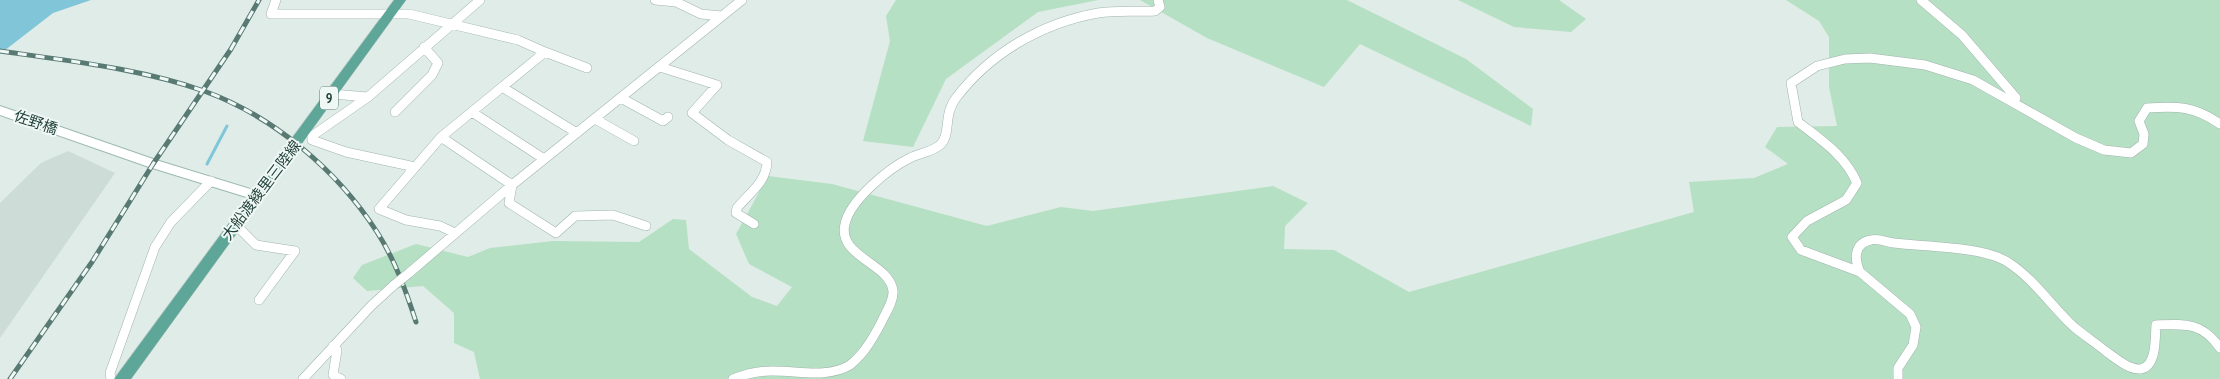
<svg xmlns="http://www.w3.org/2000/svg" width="2220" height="379" viewBox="0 0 2220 379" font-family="'PT Sans Narrow','Noto Sans JP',sans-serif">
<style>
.built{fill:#cddcd6}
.green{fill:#b5e0c3}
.water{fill:#80c6d8}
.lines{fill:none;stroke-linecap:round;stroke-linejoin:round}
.stream{stroke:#80c6d8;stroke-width:3}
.street-casing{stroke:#a1b4af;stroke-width:10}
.secondary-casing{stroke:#9cb9b0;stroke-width:2}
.primary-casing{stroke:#c0c9c7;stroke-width:1}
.street{stroke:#fff;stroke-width:9}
.secondary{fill:#fff;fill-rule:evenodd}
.primary{fill:#5ea798;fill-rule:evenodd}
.rail-casing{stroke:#587a73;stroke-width:5}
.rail{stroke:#f0f8f5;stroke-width:3;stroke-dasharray:9;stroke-linecap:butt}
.street-bridge-casing{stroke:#a1b4af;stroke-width:10;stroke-linecap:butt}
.street-bridge{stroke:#fff;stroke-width:9}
.labels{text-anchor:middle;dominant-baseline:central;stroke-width:4;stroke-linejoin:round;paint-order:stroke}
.shield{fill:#f0f8f5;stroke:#5d7670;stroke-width:1}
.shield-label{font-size:14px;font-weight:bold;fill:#1e3e37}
.street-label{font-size:15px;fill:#1e3e37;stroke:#f0f8f5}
</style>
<rect width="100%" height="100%" fill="#dfece7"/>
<path class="built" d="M68 151 115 173 0 338V203L41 163Z"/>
<path class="green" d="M896 0H1098L1038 12 946 79 913 147 863 141 890 41 886 16Z
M1140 0H1347L1466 59 1533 109 1531 126 1360 44 1324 87 1207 38Z
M1458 0H1559L1586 19 1571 32 1514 27Z
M1786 0H2220V379H480L474 352 454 343V313L423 286 367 291 353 278 362 265 416 244 468 257 490 248 553 241 639 242 673 219 686 220 689 249 752 297 777 306 792 287 749 264 736 234 768 176 832 184 987 226 1061 207 1093 211 1273 186 1308 203 1285 226 1284 249 1334 250 1409 292 1694 212 1689 182 1754 178 1788 164 1765 147 1777 127 1837 126 1829 87V37L1819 21Z"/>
<path class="water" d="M0 0H91L53 13 0 54Z"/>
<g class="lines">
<path class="stream" d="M207 164 227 126"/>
<g class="street-casing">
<path id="street" d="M276 0 271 14H409L518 40 545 52 441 137 379 209 406 220 440 226 455 233
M655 0 676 2 701 14 722 16
M1921 0 1962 35 2016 98
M545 52 587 68
M660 67 717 85 692 113 728 140 767 162C766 183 749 193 737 208L736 213 754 224
M502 87 577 133
M332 94 368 97 480 0
M368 97 312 136V140L346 152 415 167
M621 98 663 121 668 117
M395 112 432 75 438 63 424 47
M472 112 544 159
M595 119 634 141
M441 137 512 185 509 203 556 233 575 216 613 215 646 226
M235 224 256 245 295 251 259 300
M1860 272C1854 259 1854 243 1871 240 1879 238 1886 242 1894 243 1925 247 1984 246 2009 263 2035 280 2052 307 2074 327 2085 336 2097 344 2108 353 2117 359 2129 370 2141 369 2157 366 2155 337 2156 325 2185 324 2202 322 2220 348
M409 273 512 185 742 0
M333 346 337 350 333 375 341 379
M111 379 110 373 155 247 171 222 211 181
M303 379 371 306 394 285
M733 379C745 374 757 371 770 371 796 370 827 379 850 365 864 354 873 338 881 323 885 314 894 301 893 291 890 263 837 257 845 224 850 200 889 168 910 158 920 153 933 152 941 144 951 134 943 115 956 98 990 53 1042 23 1098 13 1117 10 1136 12 1155 11L1160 7 1158 0
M1898 379V368L1913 345 1916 327 1910 314 1860 272 1801 250 1792 237 1807 221 1846 200 1857 183C1845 155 1821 140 1798 122L1791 83 1817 66 1845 59 1870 58 1925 65 1973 80 2076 138 2104 150 2131 153 2143 144 2144 134 2139 121 2147 108C2178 106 2194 106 2220 124"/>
</g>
<g class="secondary-casing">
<path id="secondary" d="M0 106 156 160 260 192 262 195 260 198 256 200 149 167 0 115Z"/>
</g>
<g class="primary-casing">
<path id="primary" d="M394 0H406L131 379H114Z"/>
</g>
<use href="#street" class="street"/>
<use href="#secondary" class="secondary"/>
<use href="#primary" class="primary"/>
<g class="rail-casing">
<path id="rail" d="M0 51C68 61 139 68 204 91 273 116 337 170 377 232 395 260 406 291 416 322
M10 379 92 262 153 164 231 49 259 0"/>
</g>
<use href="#rail" class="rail"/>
<g class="street-bridge-casing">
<path id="street-bridge" d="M394 285 409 273"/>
</g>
<use href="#street-bridge" class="street-bridge"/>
</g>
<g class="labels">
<rect class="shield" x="320" y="86.5" width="18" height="23" rx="4"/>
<g class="shield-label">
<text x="329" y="98">9</text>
</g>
<g class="street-label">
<text transform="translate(36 122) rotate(19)">佐野橋</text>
<text transform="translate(261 190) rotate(-53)">大船渡綾里三陸線</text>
</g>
</g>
</svg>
